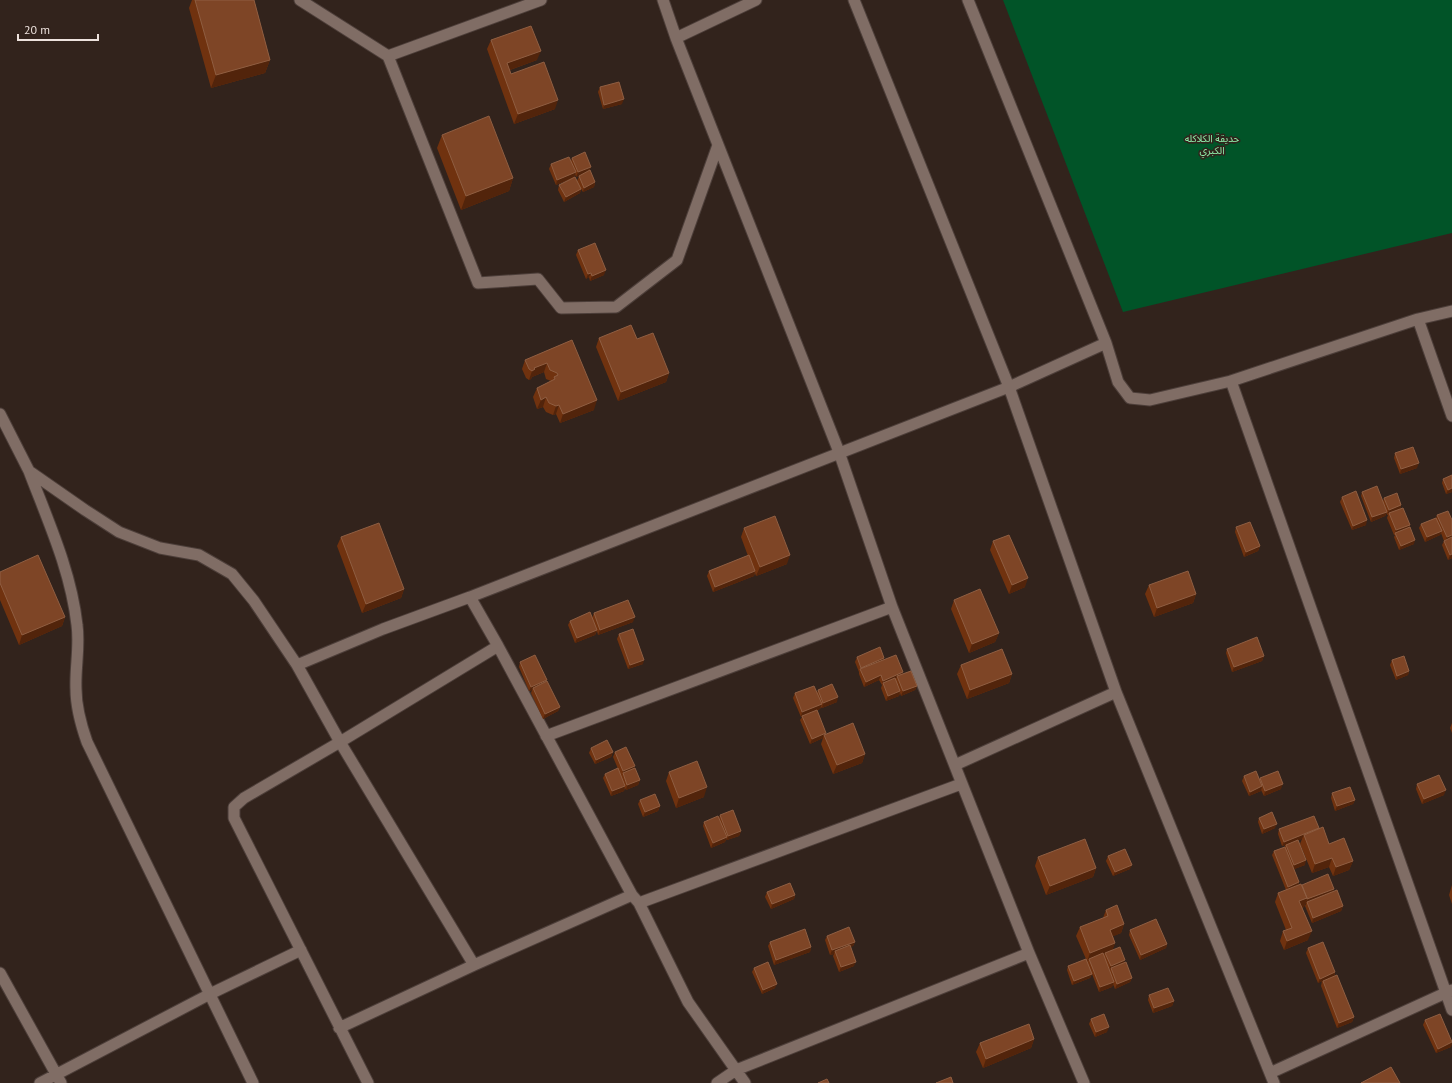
<svg xmlns="http://www.w3.org/2000/svg" width="1452" height="1083" viewBox="0 0 1452 1083" font-family="'PT Sans','Noto Sans Arabic',sans-serif">
<style>
.green{fill:#015428}
.lines{fill:none;stroke-linecap:round;stroke-linejoin:round}
.minor-casing{stroke:#4d3f3a;stroke-width:13}
.minor{stroke:#806d65;stroke-width:11}
.wall{fill:#70320f;fill-rule:evenodd}
.shaded-wall{fill:#52240b}
.building{fill:#7e4526;stroke:#8f5e42}
.labels{text-anchor:middle;dominant-baseline:central;stroke-width:3;stroke-linejoin:round;paint-order:stroke}
.park-label{font-size:10px;fill:#8ef1ac;stroke:#32231c}
</style>
<rect width="100%" height="100%" fill="#32231c"/>
<path class="green" d="M1003 0H1452V233L1123 312Z"/>
<g class="lines">
<g class="minor-casing">
<path id="minor" d="M300 0 388 56 541 0
M663 0 676 38 839 452 892 607 1029 953 1084 1083
M854 0 1009 387 1116 692 1274 1083
M968 0 1106 343 1118 382 1130 398 1150 400 1231 381 1418 319 1452 311
M676 38 756 0
M388 56 478 283 538 279 561 308 616 307 677 260 718 145
M1418 319 1452 416
M1231 381 1452 1010
M0 414 29 471 85 510 119 532 160 548 199 555 232 574 254 601 297 665 383 629 470 597 498 646 632 895 639 903 688 1002 745 1083
M29 471C48 521 71 571 77 625 80 646 75 668 76 689 76 707 81 725 87 742L253 1083
M470 597 1009 387 1106 343
M297 665 340 742 474 965
M546 736 892 607
M955 765 1116 692
M639 903 961 784
M0 973 61 1083
M339 1028 474 965 632 895
M1270 1073 1452 990
M40 1083 210 994 301 950
M368 1083 234 818V807L244 798 340 742 498 646
M717 1083 736 1070 1029 953"/>
</g>
<use href="#minor" class="minor"/>
</g>
<path class="wall" d="M192 0H254L270 60 265 73 211 88 189 8Z
M491 40 537 60 510 70 511 74 555 109 514 124 487 49Z
M600 87 622 104 603 109 598 92Z
M442 135 513 178 509 191 461 210 437 148Z
M572 158 590 171 595 182 594 187 583 192 581 189 580 193 564 202 558 190 559 185 573 178 556 185 549 169 551 164 571 161ZM575 174 576 177 580 175 579 176 577 181 574 177Z
M578 250 604 275 590 281 589 277 586 279 576 255Z
M599 338 637 339 669 373 666 382 618 401 596 347Z
M572 340 594 410 560 423 556 414 553 415 546 412 543 407 537 409 533 397 537 388 551 381 546 379 544 372 532 377 531 379 529 380 526 378 522 369 525 360Z
M1395 453 1417 468 1400 474 1394 458Z
M1452 475V492L1446 494 1442 483 1443 479Z
M1362 492 1383 501 1384 498 1401 505 1400 509 1410 525 1409 527 1414 544 1399 550 1394 537 1395 535H1394L1387 518 1388 515H1387V513L1385 516 1371 522 1361 496Z
M1342 497 1366 525 1352 530 1340 502Z
M1437 515 1452 520V558L1448 560 1442 545 1444 541 1441 533 1440 535 1425 542 1419 528 1421 524 1436 518Z
M1236 527 1260 546 1258 551 1244 557 1235 532Z
M744 528 787 564 756 576 755 573 754 576 713 592 707 576 709 571 748 556 741 537Z
M341 537 404 589 401 598 362 613 337 546Z
M993 541 1025 587 1009 594 990 550Z
M0 572 65 617 62 626 19 645 0 600Z
M1149 585 1196 594 1193 603 1154 617 1145 594Z
M954 600 999 633 995 642 969 653 951 609Z
M594 613 633 622 598 635 597 631 595 635 575 643 568 625 570 621 592 618Z
M619 634 643 664 628 669 617 639Z
M1227 649 1264 656 1262 661 1232 672 1226 653Z
M857 657 884 658V660L903 672 902 674 917 686 915 690 901 696 900 693 899 696 886 701 881 688 882 685 879 680 864 687 859 674V672L855 662Z
M1392 660 1409 671 1408 675 1396 680 1390 665Z
M520 662 546 682 560 707 558 711 543 719 531 693 532 690 529 691 519 667Z
M961 665 1012 674 1009 683 967 699 957 674Z
M818 690 837 702 822 708 821 707 820 709 817 710 826 734 865 754 862 763 833 774 821 744 823 738 810 744 800 720 802 717H801L793 698 795 693H817Z
M1452 723V733L1450 728Z
M591 748 613 752 611 757 595 764 589 753Z
M615 752 634 768 640 780 638 785 626 790 625 788 624 791 611 796 603 778 605 774 621 776 613 757Z
M669 772 704 797 676 808 666 781Z
M1244 776 1260 779V778L1281 789 1264 796 1261 790V791L1249 796 1242 781Z
M1417 784 1444 795 1422 804 1416 789Z
M1332 793 1355 800 1353 804 1335 811 1331 798Z
M640 800 660 806 658 811 643 817 638 804Z
M720 815 741 831 739 836 727 840 726 839 725 842 711 848 703 826 704 822 719 818Z
M1259 818 1275 828 1262 834 1258 822Z
M1319 828 1329 844 1353 861 1349 870 1333 876 1329 867 1312 873 1300 844 1302 839 1298 840 1305 865 1294 869 1299 882 1298 885 1334 889 1333 891 1343 906 1341 911 1312 923 1305 906 1306 904H1305L1304 907 1302 908 1308 940 1284 950 1280 941 1283 931 1286 930 1275 902 1278 893 1286 890 1272 855 1274 851 1285 847V845L1282 846 1278 834 1279 829Z
M1108 856 1130 869 1113 876 1106 861Z
M1038 857 1096 868 1093 877 1046 895 1035 866Z
M1452 885V904L1449 895Z
M767 892 795 895 794 899 771 909 765 897Z
M1106 910 1124 924 1121 933 1113 936 1115 943 1112 950 1124 962 1132 978 1130 982 1115 989 1113 984 1112 987 1099 992 1092 974 1090 978 1072 985 1067 970 1068 966 1086 959 1076 936 1080 927 1103 918Z
M1130 930 1167 944 1166 948 1140 960 1129 935Z
M827 936 855 942 853 946 850 947 854 966 839 972 833 956 834 954 830 955 825 940Z
M770 942 811 947 810 952 774 965 768 946Z
M1308 948 1335 972 1334 977 1354 1017 1352 1022 1337 1028 1321 986 1322 981 1318 983 1306 953Z
M754 968 775 988 762 994 752 972Z
M1149 995 1174 1001 1172 1006 1153 1013 1148 1000Z
M1091 1019 1107 1032 1095 1037 1089 1024Z
M1425 1020 1452 1041 1451 1047 1436 1053 1423 1025Z
M1034 1039 1031 1048 983 1068 976 1052 980 1043Z"/>
<path class="shaded-wall" d="M541 51 537 60 504 72 507 63Z
M270 60 265 73 211 88 216 75Z
M624 99 622 104 603 109 604 105Z
M558 100 555 109 514 124 518 114Z
M591 167 589 172 576 177 578 172Z
M576 172 574 177 556 185 557 180Z
M513 178 509 191 461 210 466 196Z
M595 182 594 187 583 192 584 188Z
M581 189 580 193 564 202 566 197Z
M606 270 604 275 590 281 592 276Z
M591 273 589 277 586 279 588 274Z
M547 363 544 372 532 377 531 379 529 380 532 371 534 368Z
M669 373 666 382 618 401 621 392Z
M546 397 543 407 537 409 541 400Z
M597 400 594 410 560 423 563 414Z
M559 405 556 414 553 415 556 406Z
M1419 463 1417 468 1400 474 1401 469Z
M1452 488V492L1446 494 1448 490Z
M1401 505 1400 510 1389 513 1387 515 1389 510Z
M1387 512 1385 516 1371 522 1372 517Z
M1367 520 1366 525 1352 530 1353 526Z
M1410 525 1408 529 1395 533 1394 535 1396 530Z
M1442 531 1440 535 1425 542 1427 537Z
M1452 535V539L1445 542 1447 537Z
M1415 540 1414 544 1399 550 1401 546Z
M1260 546 1258 551 1244 557 1246 552Z
M1452 554V558L1448 560 1450 555Z
M790 555 787 564 756 576 760 567Z
M755 571 754 576 713 592 715 587Z
M1028 578 1025 587 1009 594 1012 585Z
M404 589 401 598 362 613 366 604Z
M1196 594 1193 603 1154 617 1157 608Z
M65 617 62 626 19 645 22 635Z
M635 617 633 622 598 635 600 630Z
M597 630 595 635 575 643 577 638Z
M999 633 995 642 969 653 972 644Z
M1264 656 1262 661 1232 672 1234 667Z
M884 658 883 663 861 670V668Z
M644 660 643 664 628 669 630 665Z
M1409 671 1408 675 1396 680 1397 676Z
M903 672 901 677 897 676 896 679 883 684V683L882 685 883 681Z
M1012 674 1009 683 967 699 970 690Z
M881 675 879 680 864 687 866 682Z
M547 680 545 685 533 688 532 690 529 691 531 687Z
M917 686 915 690 901 696 903 691Z
M900 691 899 696 886 701 888 696Z
M838 697 837 702 822 708 823 703Z
M822 704 820 709 801 717 802 712Z
M560 707 558 711 543 719 545 714Z
M826 733 825 736 824 735 823 738 810 744 812 739Z
M613 752 611 757 595 764 596 760Z
M865 754 862 763 833 774 837 765Z
M635 766 633 771 623 773V771Z
M640 780 638 785 626 790 627 785Z
M1283 784 1281 789 1264 796 1265 791Z
M625 786 624 791 611 796 612 791Z
M1262 786 1261 791 1249 796 1250 792Z
M707 787 704 797 676 808 679 798Z
M1446 790 1444 795 1422 804 1424 799Z
M1355 800 1353 804 1335 811 1337 806Z
M660 806 658 811 643 817 645 812Z
M1277 824 1275 828 1262 834 1264 829Z
M1319 829 1304 835 1302 839 1282 846 1284 842Z
M741 831 739 836 727 840 728 836Z
M727 837 725 842 711 848 713 843Z
M1332 858 1329 867 1312 873 1315 864Z
M1306 860 1305 865 1292 870 1294 865Z
M1353 861 1349 870 1333 876 1336 867Z
M1132 865 1130 869 1113 876 1115 872Z
M1096 868 1093 877 1046 895 1050 886Z
M1299 882 1297 887 1287 891 1288 887Z
M1334 889 1333 893 1307 902 1306 904H1305L1307 899Z
M795 895 794 899 771 909 772 904Z
M1307 898 1304 907 1296 910 1299 901Z
M1343 906 1341 911 1312 923 1313 918Z
M1124 924 1121 933 1107 939 1110 930Z
M1312 931 1308 940 1284 950 1287 941Z
M855 942 853 946 835 953V951L834 954 830 955 832 950Z
M1115 943 1112 952 1105 953V954L1090 961 1089 959 1088 961 1087 962 1090 953Z
M1167 944 1166 948 1140 960 1141 955Z
M811 947 810 952 774 965 776 960Z
M1125 960 1123 965 1111 968 1110 970H1109L1111 966Z
M856 962 854 966 839 972 841 967Z
M1335 972 1334 977 1318 983 1320 979Z
M1092 974 1090 978 1072 985 1074 981Z
M1132 978 1130 982 1115 989 1117 984Z
M1114 982 1112 987 1099 992 1100 987Z
M777 984 775 988 762 994 763 990Z
M1174 1001 1172 1006 1153 1013 1154 1008Z
M1354 1017 1352 1022 1337 1028 1339 1023Z
M1109 1027 1107 1032 1095 1037 1096 1032Z
M1034 1039 1031 1048 983 1068 986 1059Z
M1452 1042 1451 1047 1436 1053 1438 1049Z"/>
<path class="building" d="M195 0H254L270 60 216 75Z
M531 26 541 51 507 63 511 74 544 62 558 100 518 114 491 40Z
M619 82 624 99 604 105 600 87Z
M489 116 513 178 466 196 442 135Z
M585 152 591 167 578 172 572 158Z
M569 157 576 172 557 180 551 164Z
M590 170 595 182 584 188 579 176Z
M575 177 581 189 566 197 559 185Z
M595 243 606 270 592 276 591 273 588 274 578 250Z
M631 325 637 339 653 333 669 373 621 392 599 338Z
M572 340 597 400 563 414 559 405 556 406 549 403 546 397 541 400 537 388 555 379 554 377 558 375 557 373 550 370 547 363 534 368 535 369 532 371 529 369 525 360Z
M1413 447 1419 463 1401 469 1395 453Z
M1452 475V488L1448 490 1443 479Z
M1377 486 1387 512 1372 517 1362 492Z
M1356 491 1367 520 1353 526 1342 497Z
M1397 493 1401 505 1389 510 1384 498Z
M1403 508 1410 525 1396 530 1389 513Z
M1448 511 1452 520V535L1447 537 1437 515Z
M775 516 790 555 760 567 744 528Z
M1436 518 1442 531 1427 537 1421 524Z
M1250 522 1260 546 1246 552 1236 527Z
M379 523 404 589 366 604 341 537Z
M1410 527 1415 540 1401 546 1395 533Z
M1009 535 1028 578 1012 585 993 541Z
M1452 537V554L1450 555 1444 541Z
M38 555 65 617 22 635 0 583V572Z
M749 555 755 571 715 587 709 571Z
M1188 571 1196 594 1157 608 1149 585Z
M980 589 999 633 972 644 954 600Z
M628 600 635 617 600 630 594 613Z
M590 612 597 630 577 638 570 621Z
M633 629 644 660 630 665 619 634Z
M1257 637 1264 656 1234 667 1227 649Z
M880 647 884 658 861 668 857 657Z
M1002 649 1012 674 970 690 961 665Z
M535 655 547 680 531 687 520 662Z
M896 655 903 672 883 681 881 675 866 682 860 669Z
M1404 656 1409 671 1397 676 1392 660Z
M911 671 917 686 903 691 897 676Z
M895 678 900 691 888 696 883 683Z
M547 681 560 707 545 714 533 688Z
M832 684 838 697 823 703 818 690Z
M814 686 822 704 802 712 795 693Z
M817 710 826 733 812 739 802 716Z
M853 723 865 754 837 765 824 735Z
M607 740 613 752 596 760 591 748Z
M626 747 635 766 623 771 615 752Z
M697 761 707 787 679 798 669 772Z
M618 768 625 786 612 791 605 774Z
M635 768 640 780 627 785 623 773Z
M1256 771 1262 786 1250 792 1244 776Z
M1278 771 1283 784 1265 791 1260 778Z
M1439 775 1446 790 1424 799 1417 784Z
M1350 787 1355 800 1337 806 1332 793Z
M655 794 660 806 645 812 640 800Z
M733 810 741 831 728 836 720 815Z
M1272 812 1277 824 1264 829 1259 818Z
M718 816 727 837 713 843 704 822Z
M1314 816 1319 828 1284 842 1279 829Z
M1323 827 1329 844 1344 838 1353 861 1336 867 1332 858 1315 864 1304 835Z
M1085 839 1096 868 1050 886 1038 857Z
M1298 840 1306 860 1294 865 1286 845Z
M1285 847 1299 882 1288 887 1274 851Z
M1125 849 1132 865 1115 872 1108 856Z
M1328 874 1334 889 1307 899V898L1302 885Z
M790 883 795 895 772 904 767 892Z
M1301 884 1307 898 1299 901 1312 931 1287 941 1283 931 1292 928 1278 893Z
M1337 890 1343 906 1313 918 1307 902Z
M1117 905 1124 924 1110 930 1115 943 1090 953 1080 927 1108 916 1106 910Z
M1156 919 1167 944 1141 955 1130 930Z
M849 927 855 942 832 950 827 936Z
M805 929 811 947 776 960 770 942Z
M1323 942 1335 972 1320 979 1308 948Z
M850 945 856 962 841 967 835 951Z
M1120 947 1125 960 1111 966 1105 953Z
M1103 953 1114 982 1100 987 1089 959Z
M1086 959 1092 974 1074 981 1068 966Z
M768 962 777 984 763 990 754 968Z
M1126 962 1132 978 1117 984 1111 968Z
M1337 975 1354 1017 1339 1023 1323 981Z
M1168 988 1174 1001 1154 1008 1149 995Z
M1104 1014 1109 1027 1096 1032 1091 1019Z
M1440 1014 1452 1042 1438 1049 1425 1020Z
M1029 1024 1034 1039 986 1059 980 1043Z
M1391 1067 1400 1083H1361Z
M951 1077 953 1083H936Z
M827 1079 829 1083H818Z"/>
<g class="labels">
<g class="park-label">
<text x="1212" y="138">حديقة الكلاكله<tspan x="1212" dy="12">الكبري</tspan></text>
</g>
</g>
<path d="M18 34v6h80v-6" fill="none" stroke="#ede2dd" stroke-width="2"/>
<text x="24" y="34" font-size="12" fill="#ede2dd" stroke="#32231c" stroke-width="3" paint-order="stroke">20 m</text>
</svg>
